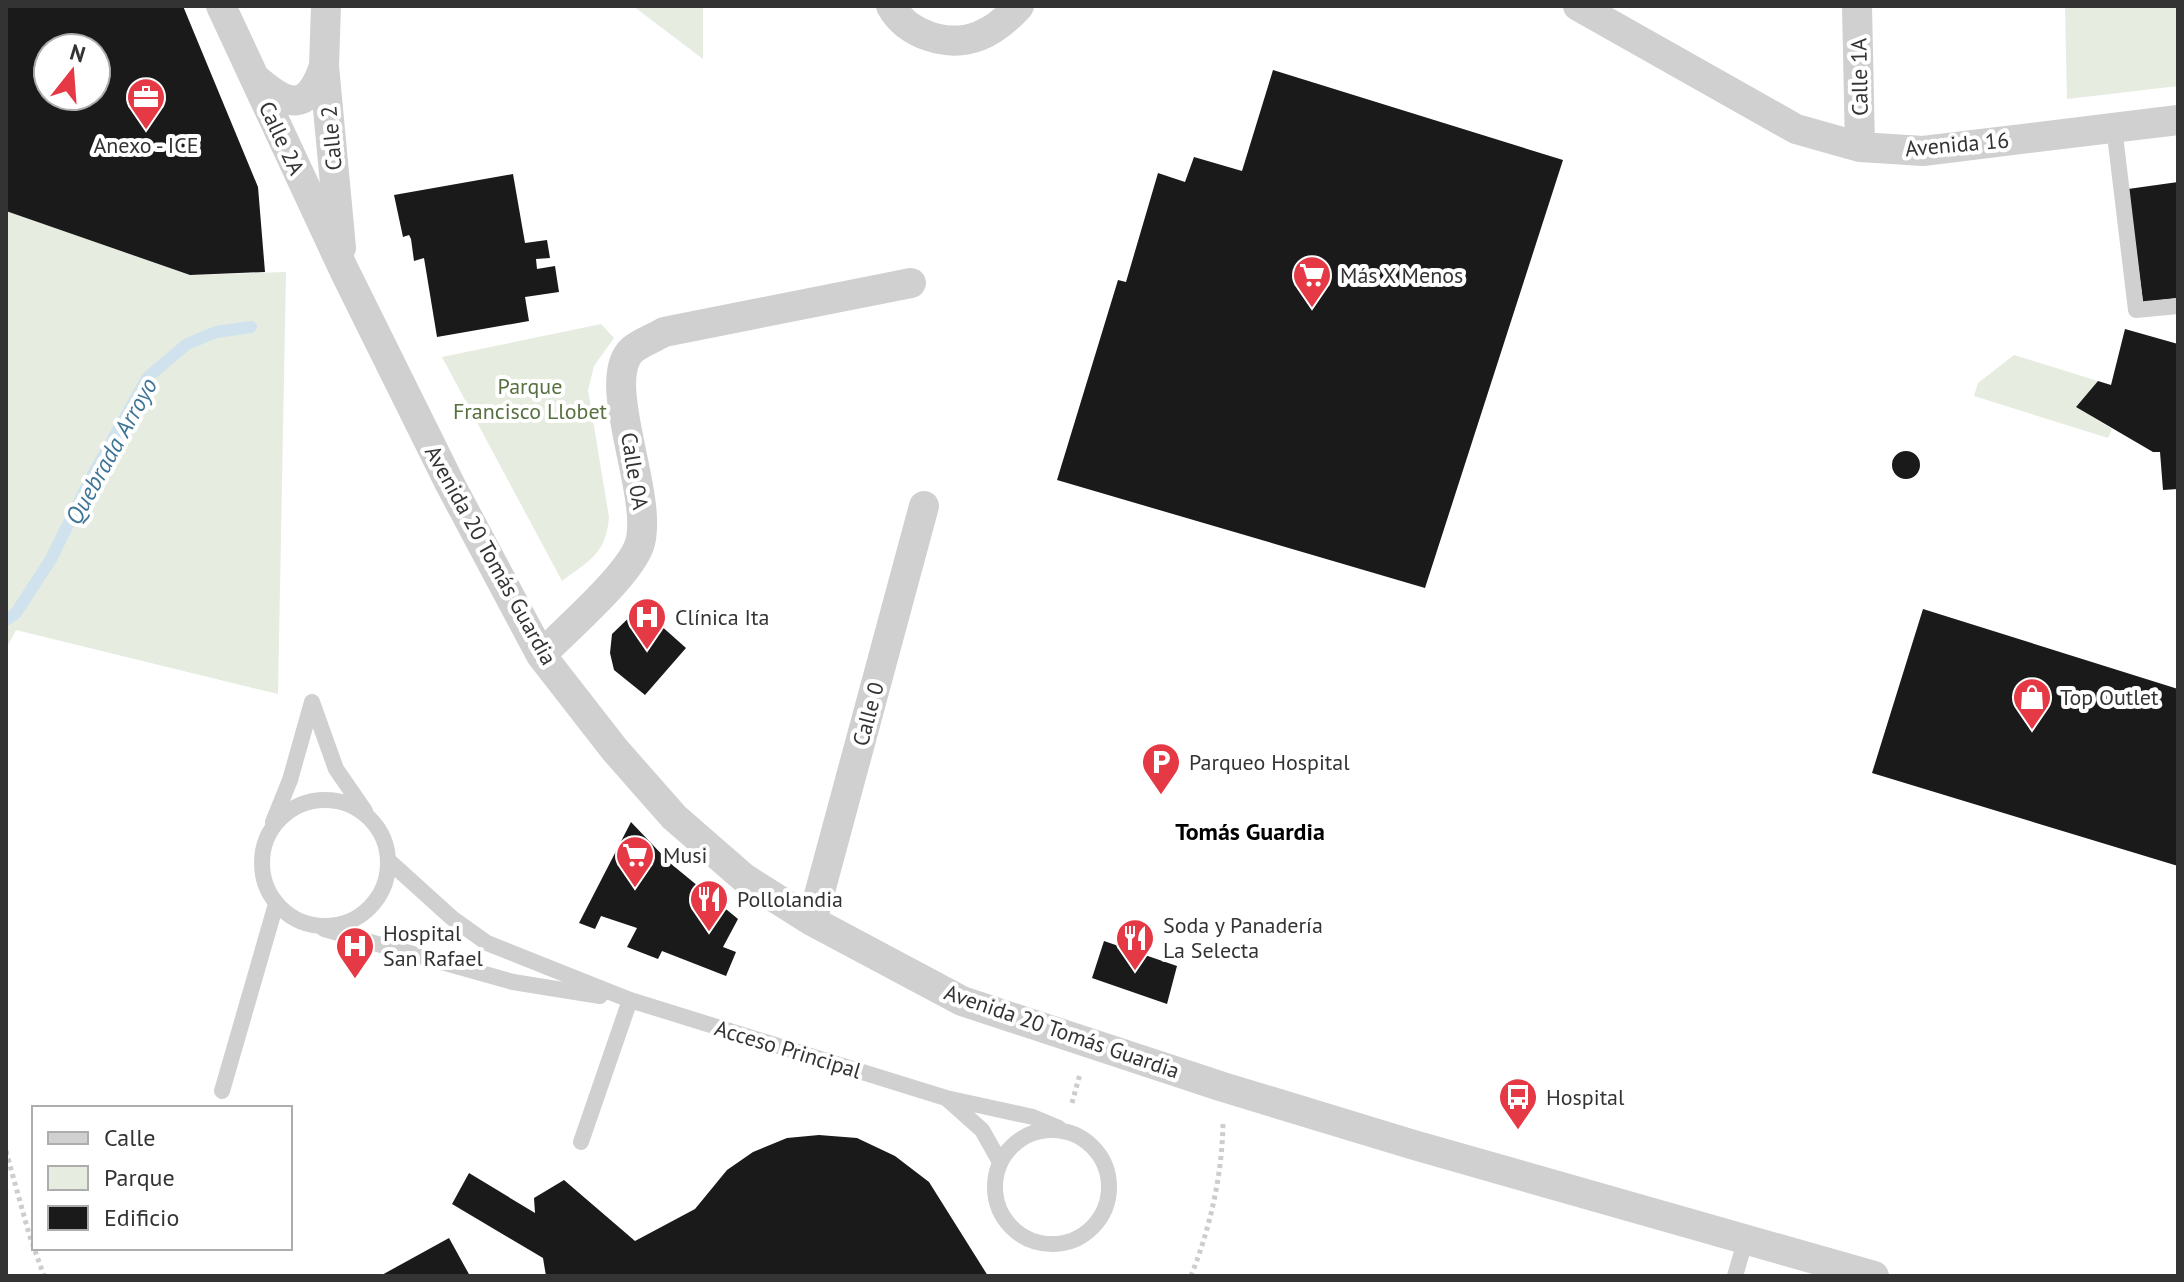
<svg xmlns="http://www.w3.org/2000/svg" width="2184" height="1282" viewBox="0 0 2184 1282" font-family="'PT Sans',sans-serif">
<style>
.green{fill:#e6ecdf}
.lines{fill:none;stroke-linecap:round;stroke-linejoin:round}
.stream{stroke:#cfe2ee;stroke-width:12}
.building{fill:#1a1a1a;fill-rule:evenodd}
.path{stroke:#cdcdcd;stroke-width:5;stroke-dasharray:4 4;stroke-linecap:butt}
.service{stroke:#d0d0d0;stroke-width:16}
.minor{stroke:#d0d0d0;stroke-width:30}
.labels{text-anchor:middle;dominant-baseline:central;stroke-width:8;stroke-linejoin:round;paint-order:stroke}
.street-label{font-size:22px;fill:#333;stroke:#fff}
.poi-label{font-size:22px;fill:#333;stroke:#fff;text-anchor:start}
.park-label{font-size:22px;fill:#56703f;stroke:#fff}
.water-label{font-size:24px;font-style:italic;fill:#3f7597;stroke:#fff}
.neighbourhood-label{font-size:24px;font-weight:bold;fill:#000;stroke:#fff}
</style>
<rect width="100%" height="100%" fill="#fff"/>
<path class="green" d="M633 6H703V59Z
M2065 6H2178V86L2067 99Z
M6 211 190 275 286 272 278 694 16 630 6 649Z
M601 324 614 338 594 366 588 390 609 517C606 554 590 560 562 581L442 357Z
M2014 355 2098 381 2076 407 2112 429 2108 438 1974 396 1978 383Z"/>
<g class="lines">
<path class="stream" d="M6 620 16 613 51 559 91 478 148 377 187 344 216 332 251 327"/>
</g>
<path class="building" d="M6 6H183L258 187 265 272 190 275 6 211ZM48 48H96V96H48Z
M1273 70 1563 160 1425 588 1057 480 1118 280 1126 282 1158 173 1185 182 1194 157 1242 171Z
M513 174 525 243 547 240 550 258 536 259 537 269 555 266 559 292 525 297 529 321 437 337 424 258 414 261 411 239 409 235 403 237 394 195Z
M2178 182V298L2143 302 2128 189Z
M2125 329 2178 344V489L2163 490 2160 452H2153L2076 407 2098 381 2111 385Z
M1892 465a14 14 0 1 1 28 0a14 14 0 1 1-28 0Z
M640 607 686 648 645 695 614 670 610 653 612 634Z
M1923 609 2178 689V866L1872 773Z
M631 822 670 863 738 919 723 947 736 952 726 976 662 951 658 959 627 947 637 928 601 916 595 929 579 923Z
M1104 941 1177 966 1167 1004 1092 978Z
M819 1135 857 1138 895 1156 929 1182 988 1276H546L543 1258 452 1204 469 1173 535 1213 534 1198 564 1180 635 1241 695 1209 727 1170 753 1152 787 1138Z
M449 1238 470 1276H380Z"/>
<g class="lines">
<path class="path" d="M1072 1103 1080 1074
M6 1151 29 1234 44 1276
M1191 1276C1210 1228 1222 1176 1223 1124"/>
<path class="service" d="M2114 127 2136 310 2178 306
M312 702 336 769 365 811
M262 863a63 63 0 1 1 126 0a63 63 0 1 1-126 0Z
M273 822 290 780 312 702
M389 861 452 918 487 943 630 1000 946 1098
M324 929 513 982 600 996
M222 1091 276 904
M995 1187a57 57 0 1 1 114 0a57 57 0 1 1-114 0Z
M581 1142 630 1000
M1000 1162 982 1130 946 1098 1033 1117 1059 1128
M1735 1276 1746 1238"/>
<path class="minor" d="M221 6 344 270 450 484 541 655 615 750 674 817 744 878 812 921 962 1001 1223 1087 1414 1145 1874 1276
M326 6 324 66 341 248
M891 6C907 35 948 48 979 36 994 30 1008 18 1019 6
M1578 6 1796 129 1860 147 1923 151 2178 120
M1857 6 1860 147
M255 78C288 107 308 113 324 66
M541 655C566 630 628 576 639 546 656 499 598 381 632 350 640 343 654 338 664 332L911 283
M812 921 924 506"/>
</g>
<defs>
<g id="office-pin" transform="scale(2)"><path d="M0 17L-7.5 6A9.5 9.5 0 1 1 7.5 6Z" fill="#e63946" stroke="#fff"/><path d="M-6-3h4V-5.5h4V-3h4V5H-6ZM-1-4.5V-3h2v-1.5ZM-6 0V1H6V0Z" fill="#fff"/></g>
<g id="supermarket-pin" transform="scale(2)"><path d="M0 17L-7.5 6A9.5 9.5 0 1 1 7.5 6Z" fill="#e63946" stroke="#fff"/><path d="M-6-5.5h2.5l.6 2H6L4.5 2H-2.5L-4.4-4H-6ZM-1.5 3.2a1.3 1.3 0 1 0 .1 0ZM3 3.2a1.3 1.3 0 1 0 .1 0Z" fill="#fff"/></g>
<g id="hospital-pin" transform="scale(2)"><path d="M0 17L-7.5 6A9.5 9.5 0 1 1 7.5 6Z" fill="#e63946" stroke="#fff"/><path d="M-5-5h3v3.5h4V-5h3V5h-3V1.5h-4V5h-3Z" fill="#fff"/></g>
<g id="shop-pin" transform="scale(2)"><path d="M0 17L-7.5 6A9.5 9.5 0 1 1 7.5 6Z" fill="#e63946" stroke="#fff"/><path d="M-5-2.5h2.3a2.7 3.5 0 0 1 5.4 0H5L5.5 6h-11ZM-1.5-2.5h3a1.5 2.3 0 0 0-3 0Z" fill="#fff"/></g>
<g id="parking-pin" transform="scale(2)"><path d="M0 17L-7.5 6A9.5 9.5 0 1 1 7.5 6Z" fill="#e63946" stroke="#fff"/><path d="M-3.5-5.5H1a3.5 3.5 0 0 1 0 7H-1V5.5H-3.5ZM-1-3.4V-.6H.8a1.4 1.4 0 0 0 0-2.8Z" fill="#fff"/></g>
<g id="restaurant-pin" transform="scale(2)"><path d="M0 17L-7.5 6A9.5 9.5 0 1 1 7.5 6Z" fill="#e63946" stroke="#fff"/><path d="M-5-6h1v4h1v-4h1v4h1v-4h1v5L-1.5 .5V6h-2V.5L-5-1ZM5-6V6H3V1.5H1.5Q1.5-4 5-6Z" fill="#fff"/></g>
<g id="bus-pin" transform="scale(2)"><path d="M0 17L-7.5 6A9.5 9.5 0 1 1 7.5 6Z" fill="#e63946" stroke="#fff"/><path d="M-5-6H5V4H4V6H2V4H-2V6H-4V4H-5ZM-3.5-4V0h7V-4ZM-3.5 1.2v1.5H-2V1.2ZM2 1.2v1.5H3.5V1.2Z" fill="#fff"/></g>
</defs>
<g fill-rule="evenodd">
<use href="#office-pin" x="146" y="97"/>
<use href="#supermarket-pin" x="1312" y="275"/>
<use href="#hospital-pin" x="647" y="617"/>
<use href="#shop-pin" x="2032" y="697"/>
<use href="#parking-pin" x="1161" y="762"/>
<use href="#supermarket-pin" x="635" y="855"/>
<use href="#restaurant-pin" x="709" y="899"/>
<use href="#restaurant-pin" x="1135" y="938"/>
<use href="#hospital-pin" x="355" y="946"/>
<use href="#bus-pin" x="1518" y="1097"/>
</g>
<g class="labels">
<g class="street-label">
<text transform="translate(1859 77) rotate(-91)">Calle 1A</text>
<text transform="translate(282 138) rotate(65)">Calle 2A</text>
<text transform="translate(331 138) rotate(-95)">Calle 2</text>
<text transform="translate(1957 144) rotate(-5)">Avenida 16</text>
<text transform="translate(635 471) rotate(81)">Calle 0A</text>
<text transform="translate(491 555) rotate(61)">Avenida 20 Tomás Guardia</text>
<text transform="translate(868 714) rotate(-75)">Calle 0</text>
<text transform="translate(1062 1031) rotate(19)">Avenida 20 Tomás Guardia</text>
<text transform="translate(788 1049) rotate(17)">Acceso Principal</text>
</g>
<g class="poi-label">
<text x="146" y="145" text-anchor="middle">Anexo - ICE</text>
<text x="1340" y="275">Más X Menos</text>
<text x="675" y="617">Clínica Ita</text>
<text x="2060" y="697">Top Outlet</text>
<text x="1189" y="762">Parqueo Hospital</text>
<text x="663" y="855">Musi</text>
<text x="737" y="899">Pollolandia</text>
<text x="1163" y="925">Soda y Panadería<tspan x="1163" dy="25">La Selecta</tspan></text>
<text x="383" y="933">Hospital<tspan x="383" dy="25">San Rafael</tspan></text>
<text x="1546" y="1097">Hospital</text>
</g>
<g class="park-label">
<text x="530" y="386">Parque<tspan x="530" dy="25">Francisco Llobet</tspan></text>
</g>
<g class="water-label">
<text transform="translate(111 451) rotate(-61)">Quebrada Arroyo</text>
</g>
<g class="neighbourhood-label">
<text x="1250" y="831">Tomás Guardia</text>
</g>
</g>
<rect width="2184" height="1282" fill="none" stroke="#333333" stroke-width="16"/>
<rect x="32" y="1106" width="260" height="144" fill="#ffffff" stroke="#adadad" stroke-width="2"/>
<rect x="48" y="1132" width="40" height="12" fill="#d0d0d0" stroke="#adadad" stroke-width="2"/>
<text x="104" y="1146" font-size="24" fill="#333333">Calle</text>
<rect x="48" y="1166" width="40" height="24" fill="#e6ecdf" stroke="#adadad" stroke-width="2"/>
<text x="104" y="1186" font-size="24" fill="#333333">Parque</text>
<rect x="48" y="1206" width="40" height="24" fill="#1a1a1a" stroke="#adadad" stroke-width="2"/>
<text x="104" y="1226" font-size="24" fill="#333333">Edificio</text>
<g transform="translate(72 72) rotate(17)"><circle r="38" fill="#ffffff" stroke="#adadad" stroke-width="2"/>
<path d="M0-6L14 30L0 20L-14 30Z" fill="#e63946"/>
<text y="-12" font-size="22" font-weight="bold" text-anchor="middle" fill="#333333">N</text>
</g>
</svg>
